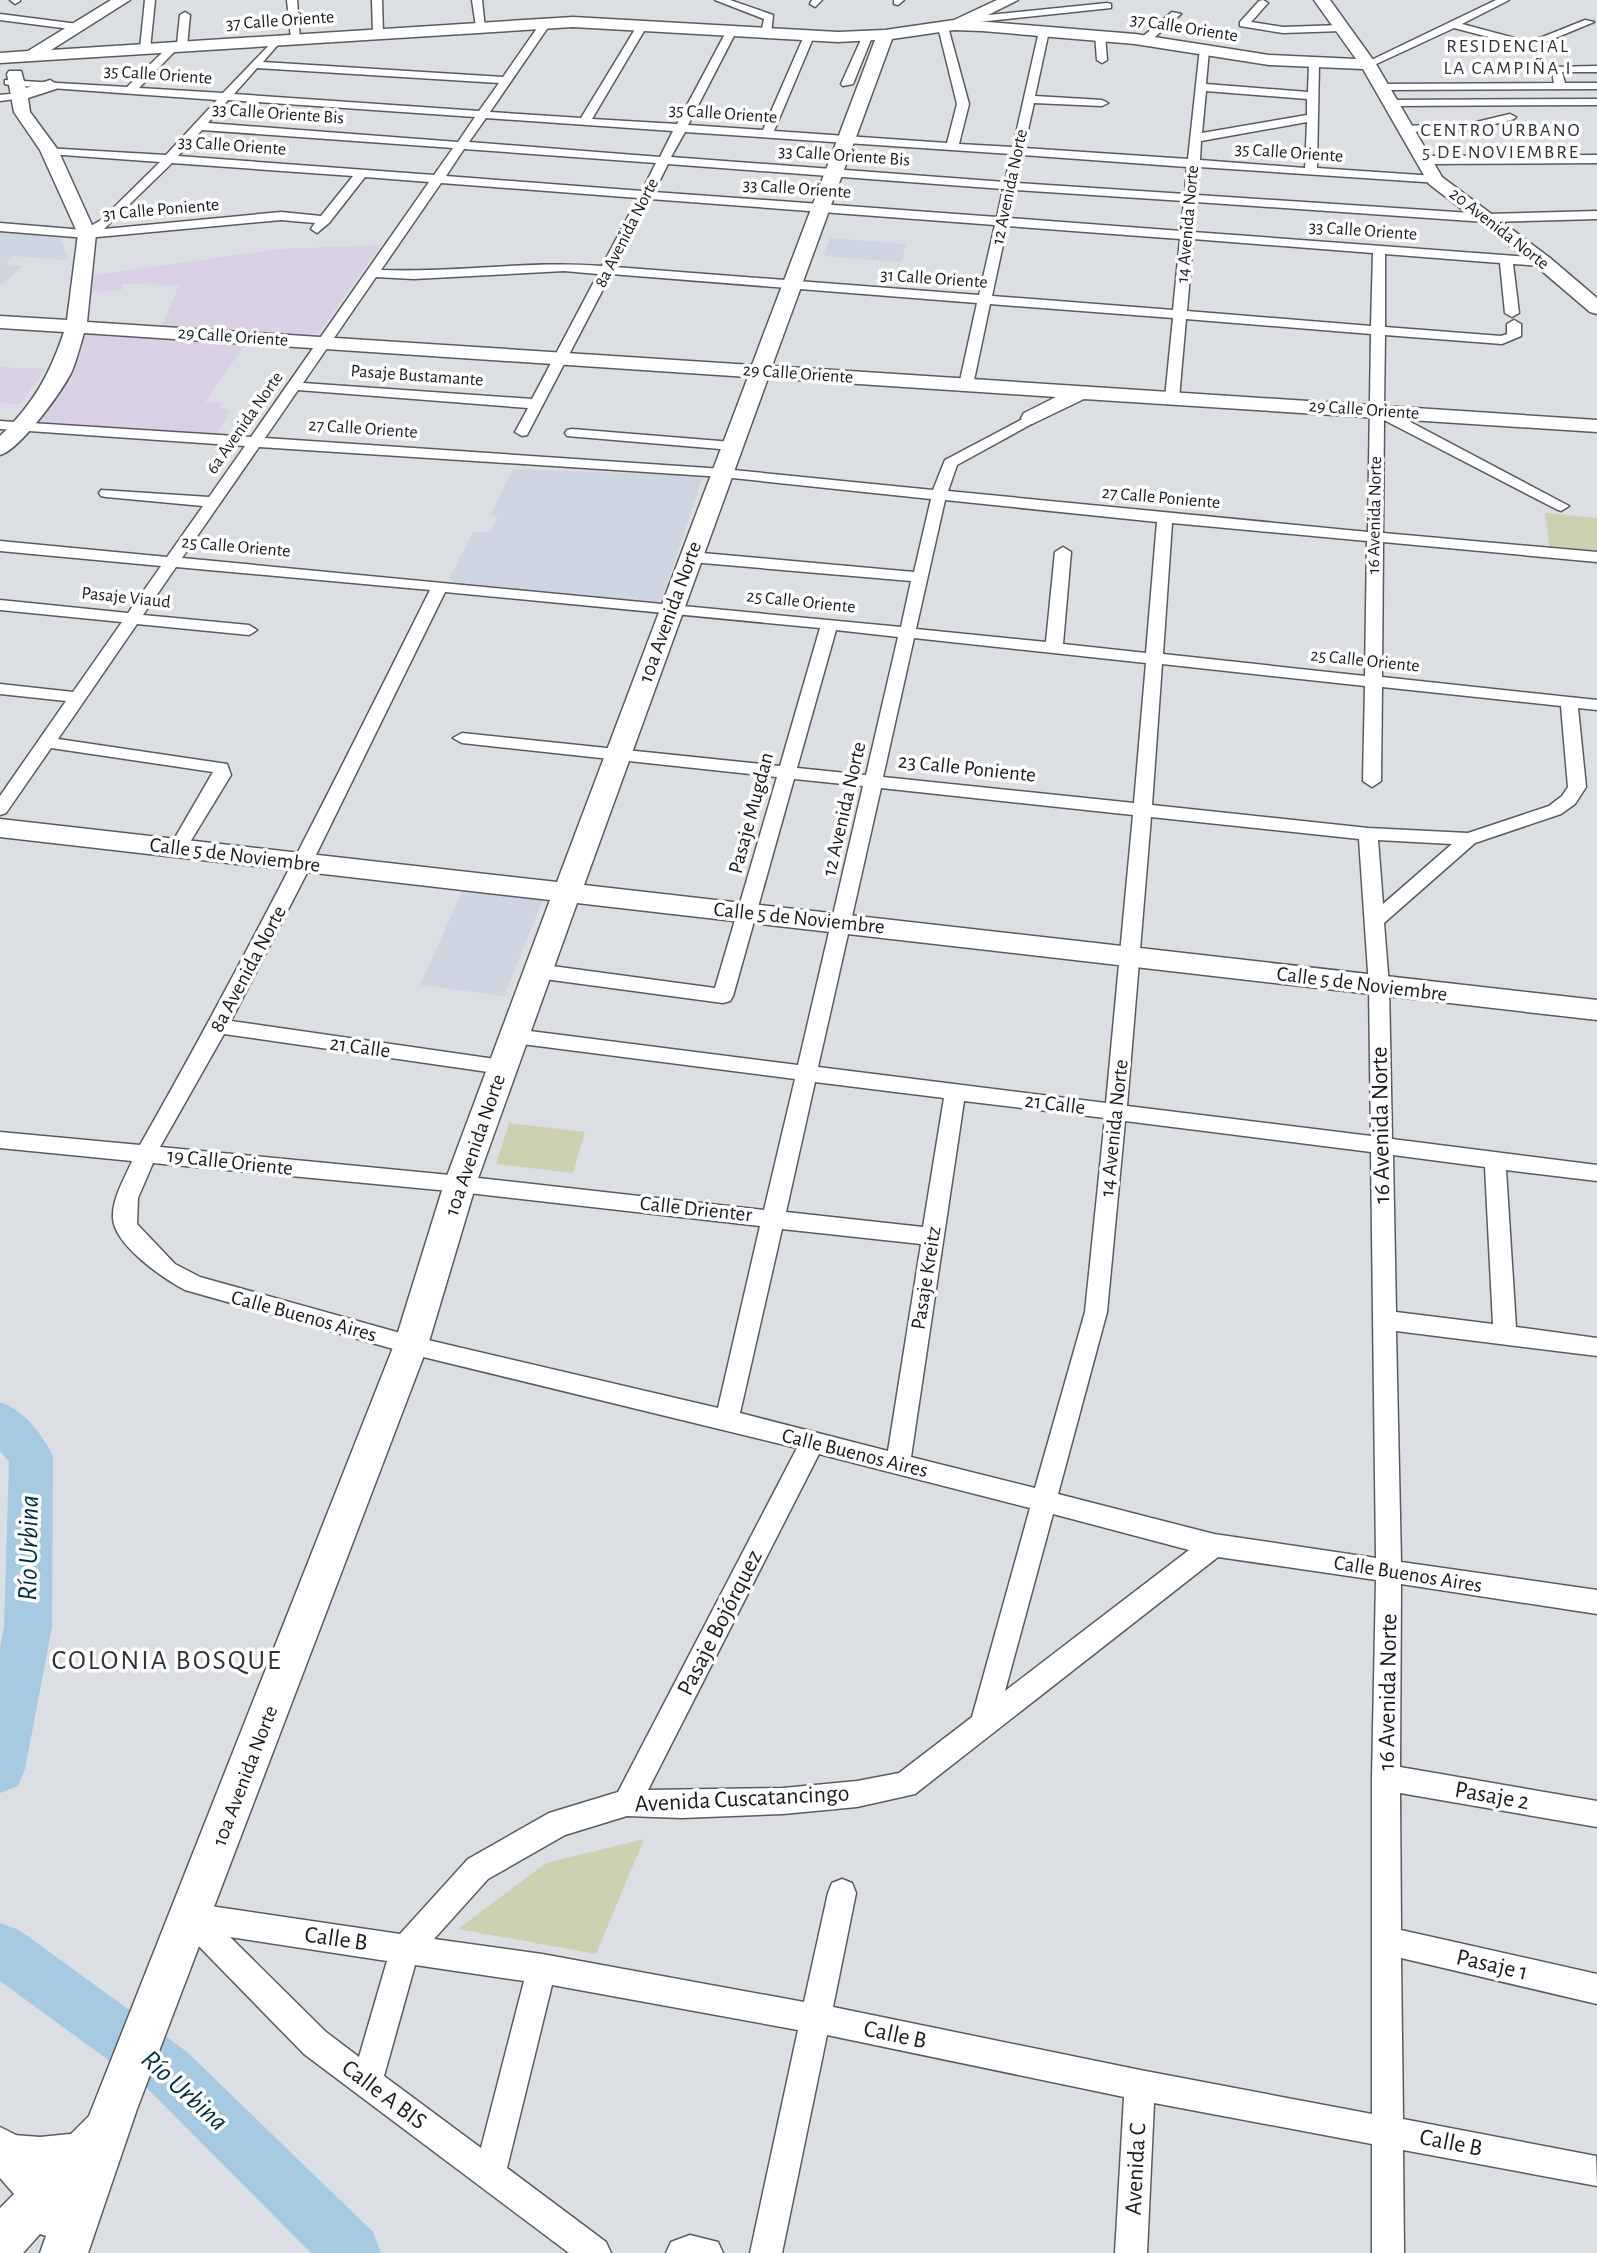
<svg xmlns="http://www.w3.org/2000/svg" width="1597" height="2253" viewBox="0 0 1597 2253" font-family="'Alegreya Sans',sans-serif">
<style>
.built{fill:#ced5e0}
.industrial{fill:#d9d0e4}
.green{fill:#cdd1b2}
.lines{fill:none;stroke-linecap:round;stroke-linejoin:round}
.river{fill:#a6cae1;fill-rule:evenodd}
.street-casing{stroke:#595c5f;stroke-width:3}
.secondary-casing{stroke:#595c5f;stroke-width:3}
.street{fill:#fff;fill-rule:evenodd}
.secondary{fill:#fff;fill-rule:evenodd}
.labels{text-anchor:middle;dominant-baseline:central;stroke-width:7;stroke-linejoin:round;paint-order:stroke}
.far-street-label{font-size:18px;fill:#1b1c1d;stroke:#fff}
.far-neighbourhood-label{font-size:19px;letter-spacing:2px;fill:#323437;stroke:#fff}
.street-label{font-size:21px;fill:#1b1c1d;stroke:#fff}
.near-street-label{font-size:24px;fill:#1b1c1d;stroke:#fff}
.near-water-label{font-size:28px;font-style:italic;fill:#003047;stroke:#fff}
.near-neighbourhood-label{font-size:28px;letter-spacing:2px;fill:#323437;stroke:#fff}
</style>
<rect width="100%" height="100%" fill="#dbdee2"/>
<path class="built" d="M0 231 60 236 68 260 13 256 6 264 23 266 0 286Z
M830 238 906 244 901 262 823 256Z
M513 469 703 476 662 599 650 604 462 585 449 579 473 532H490L498 517 490 516Z
M463 890 543 899 504 996 420 985Z"/>
<path class="industrial" d="M381 245 319 332 312 337 161 328 179 285 122 284V290L92 292 94 275 280 249Z
M95 333 247 342 205 402 222 403 219 408 230 410 215 436 31 424 68 369 84 337Z
M0 367 46 369 20 404 0 403Z"/>
<path class="green" d="M1545 513 1597 518V557L1550 552Z
M509 1123 585 1132 573 1173 496 1164Z
M644 1839 596 1954 458 1929 546 1863Z"/>
<g class="lines">
<path class="river" d="M0 1402C24 1410 42 1434 53 1456L52 1627 25 1769 18 1786 0 1793V1648L4 1627 9 1462 0 1451Z
M0 1923 19 1930 186 2051 373 2232 381 2253H311L148 2089 0 1981Z"/>
<g class="street-casing">
<path id="street" d="M10 0H20V1L15 4Z
M145 0H155L150 49 145 52 140 49Z
M287 0H297L300 41 291 39Z
M372 0H382L383 33 378 36 373 33Z
M472 0H482L485 29 476 27Z
M715 0H730L773 15 771 34 766 37 761 34 764 19Z
M812 0H822L815 7 810 4Z
M894 0H904L898 5 894 4Z
M1263 0 1268 3 1251 22 1283 27 1342 25 1347 28 1342 31 1283 33 1240 26V22L1259 1Z
M1496 0H1509L1462 24 1530 42 1585 20 1594 22 1531 48 1454 28 1372 66 1363 64Z
M1107 3 1111 4V8L969 23 964 20 969 17Z
M185 12 190 15 187 46 178 48 139 88 223 93 277 37 282 40 263 62 503 77 542 21 546 20 551 23 490 112 581 118 637 26 642 23 647 26 592 119 677 124 726 32 731 29 736 32 688 125 763 130 804 36 809 33 814 36 774 131 947 143 957 104 938 27 943 24 948 27 969 104 959 144 1013 147 1039 31 1044 28 1049 31 1035 96 1102 100 1108 103 1102 106 1034 103 1024 148 1188 159 1200 48 1209 50 1206 84 1308 92 1309 63 1314 60 1319 63 1317 168 1435 176 1441 180 1439 183 1199 167 1197 195 1486 214 1597 211V219L1486 222 1196 202 1193 232 1543 258 1549 262 1543 266 1513 264 1519 313 1512 317 1505 313 1500 263 1385 254V327L1501 336 1507 334V324L1514 320 1521 324V336L1502 344 1385 335 1384 408 1569 506 1561 511 1556 509 1384 420 1383 533 1597 552V562L1383 542 1382 677 1597 700V710L1578 708 1586 787 1575 804 1561 814 1475 843 1384 923 1389 986 1392 1139 1597 1165V1181L1506 1170 1516 1327 1597 1338V1356L1396 1331 1401 1562 1597 1590V1614L1401 1584 1400 1767 1597 1801V1827L1400 1793 1401 1930 1597 1974V2004L1401 1958 1403 2119 1596 2156 1597 2186 1403 2150 1404 2253H1372V2144L1154 2103 1147 2253H1115L1124 2097 827 2035 782 2253H750L798 2030 552 1985 507 2168 606 2242 611 2253H569L304 2054 180 1927 176 1917 180 1907 190 1903 400 1934 468 1859 549 1813 618 1792 797 1448 411 1354 185 1290C164 1279 114 1245 113 1218 112 1198 125 1178 132 1161L0 1148V1132L140 1145C243 964 337 777 430 590L176 567 143 615 249 625 257 630 249 635 137 624 58 739 227 764 231 775 184 852 178 854 169 848 213 772 51 748 6 813 0 815V796L66 701 0 694V684L73 692 122 622 0 610V600L128 613 161 566 0 551V541L167 557 203 506 106 497 101 496 99 493 101 490 209 497 245 446 0 429V421L251 437 429 182 365 177 329 223 317 233 311 229 315 223 281 220 87 238 0 231V223L84 230 101 220 160 162 49 154 43 150 45 148 166 155 217 100 9 85 5 84V80L127 87 170 45 177 44 180 15ZM257 68 499 83 479 111 234 94ZM1206 91 1307 99V115L1202 133ZM228 100 475 117 458 142 208 123ZM486 118 673 131 660 157 469 142ZM1307 122 1305 168 1200 160 1201 141ZM202 130 453 148 434 175 178 156ZM685 132 1011 154 1005 182 671 157ZM464 149 656 163 642 191 446 176ZM1023 155 1187 167 1185 194 1017 183ZM172 163 353 176 321 216 281 212 104 229ZM668 164 1003 189 997 217 654 192ZM441 183 638 198 602 266C529 260 455 273 381 270ZM1015 190 1184 201 1181 231 1009 218ZM650 199 995 225 979 295 615 267ZM1007 226 1180 239 1173 310 992 296ZM1193 239 1373 253 1371 326 1187 311ZM564 271 598 274 532 399 303 383 376 277 414 279ZM611 274 977 303 959 385 966 389 973 385 990 304 1173 318 1165 398 1172 402 1179 398 1186 319 1371 334 1368 532 948 491 957 465 1037 421 1039 418 1032 414 945 460 933 490 723 469 265 438 298 390 528 408 515 432 522 436 527 435ZM259 447 723 477 931 499 914 572 691 552 683 557 691 562 911 581 901 627 182 558ZM945 500 1157 522 1146 653 1063 644 1071 552 1063 547 1055 552 1046 642 916 629ZM1172 523 1367 541 1365 676 1163 654ZM445 592 820 628 780 766 462 733 453 738 462 743 777 777 715 988 537 964 530 966 527 971 530 976 537 978 723 1003 730 1001 733 996 794 779 863 786 798 1065 514 1029 507 1031 504 1036 507 1041 514 1043 795 1079 764 1210 460 1176 160 1147 224 1034 502 1074 509 1072 512 1067 509 1062 502 1060 231 1021 312 863ZM836 630 898 637 866 775 797 768ZM914 638 1146 663 1134 803 883 777ZM1162 664 1365 686 1363 781 1372 787 1381 781 1382 687 1561 706 1568 787 1562 796 1549 806 1468 833 1368 828 1152 805ZM881 788 1133 815 1106 1103 818 1067ZM1151 817 1359 839 1369 986 1371 1136 1127 1106ZM1378 840 1452 844 1383 904ZM815 1082 944 1098 923 1227 786 1212ZM964 1101 1105 1118 1085 1312 1035 1488 911 1457ZM1125 1121 1371 1152 1376 1558 1214 1534 1058 1494 1107 1312ZM1393 1155 1485 1167 1493 1324 1396 1312ZM153 1163 460 1192 760 1226 718 1408 411 1336 200 1277 175 1264 137 1224 138 1198ZM782 1229 921 1244 888 1451 740 1413ZM819 1454 1030 1508 972 1717 899 1773 857 1781 783 1788 648 1790ZM1053 1514 1189 1550 1005 1691ZM1218 1557 1376 1580 1372 1778V2114L1140 2070 833 2007 856 1893 852 1883 842 1879 832 1883 828 1893 804 2002 542 1954 434 1939 488 1879 565 1835 627 1816 681 1818 783 1814 857 1807 915 1794ZM230 1937 387 1961 359 2057 326 2032ZM415 1965 524 1981 481 2148 384 2076Z
M1172 12 1181 14 1149 42H1141V38Z
M0 14 78 24 83 27 78 30 0 20Z
M1100 32 1105 35 1107 60 1102 63 1097 60 1095 35Z
M863 35 872 37 853 84 843 86 841 84Z
M1597 66V72H1562L1565 83H1597V89L1382 90 1376 87 1382 84 1554 83 1551 67Z
M19 93 23 94V98L0 101V95Z
M1597 99V105L1391 106 1385 103 1391 100Z
M1510 114 1516 117 1514 119 1472 130 1406 132 1400 129 1406 126 1472 123Z
M1597 155V163L1424 164 1418 160 1424 156Z
M572 429 732 442 739 446 732 450 567 436 565 433 567 430Z
M80 2133 91 2137 95 2148 91 2159C62 2171 30 2169 0 2164V2134L40 2137Z
M690 2235 718 2242 723 2253H666L671 2242Z"/>
</g>
<g class="secondary-casing">
<path id="secondary" d="M111 0H130L51 50 573 17 838 32 885 30 954 20 997 0H1018L976 21 1135 34 1269 55 1356 59 1314 0H1330L1376 64 1442 177 1550 258 1597 298V314L1590 312 1536 266 1429 184 1363 69 1269 65 1135 44 982 31 954 30 892 39 772 366 1597 420V432L1084 399 1032 424 1024 423 1021 418 1024 413 1056 397 768 378 584 885 1597 1000V1020L577 903 476 1184 428 1345 137 2109 88 2253H40L46 2236 40 2234 23 2253H0V2208L14 2194 0 2178V2127L26 2140 46 2159 89 2116 394 1345 444 1184 550 900 0 837V819L557 882 748 377 84 333C80 346 77 359 72 371 63 390 20 450 0 455V436C33 405 50 374 64 332L0 328V316L67 320 78 234 40 150 14 112 7 74 9 71H21L26 88 50 80 58 85 56 89 28 98 30 112 58 150 96 234 87 322 752 365 875 40 838 42 573 27 0 63V53L28 51Z"/>
</g>
<use href="#street" class="street"/>
<use href="#secondary" class="secondary"/>
</g>
<g class="labels">
<g class="far-street-label">
<text transform="translate(280 21) rotate(-4)">37 Calle Oriente</text>
<text transform="translate(1184 28) rotate(9)">37 Calle Oriente</text>
<text transform="translate(158 75) rotate(4)">35 Calle Oriente</text>
<text transform="translate(278 114) rotate(4)">33 Calle Oriente Bis</text>
<text transform="translate(723 114) rotate(4)">35 Calle Oriente</text>
<text transform="translate(232 146) rotate(4)">33 Calle Oriente</text>
<text transform="translate(1289 153) rotate(4)">35 Calle Oriente</text>
<text transform="translate(844 156) rotate(4)">33 Calle Oriente Bis</text>
<text transform="translate(1010 187) rotate(-78)">12 Avenida Norte</text>
<text transform="translate(797 189) rotate(4)">33 Calle Oriente</text>
<text transform="translate(161 210) rotate(-5)">31 Calle Poniente</text>
<text transform="translate(1188 224) rotate(-85)">14 Avenida Norte</text>
<text transform="translate(1499 229) rotate(38)">20 Avenida Norte</text>
<text transform="translate(1363 231) rotate(4)">33 Calle Oriente</text>
<text transform="translate(627 233) rotate(-63)">8a Avenida Norte</text>
<text transform="translate(934 279) rotate(4)">31 Calle Oriente</text>
<text transform="translate(233 337) rotate(4)">29 Calle Oriente</text>
<text transform="translate(798 374) rotate(4)">29 Calle Oriente</text>
<text transform="translate(417 376) rotate(4)">Pasaje Bustamante</text>
<text transform="translate(1364 410) rotate(4)">29 Calle Oriente</text>
<text transform="translate(245 423) rotate(-55)">6a Avenida Norte</text>
<text transform="translate(363 429) rotate(4)">27 Calle Oriente</text>
<text transform="translate(1161 498) rotate(5)">27 Calle Poniente</text>
<text transform="translate(1375 515) rotate(-89)">16 Avenida Norte</text>
<text transform="translate(236 547) rotate(5)">25 Calle Oriente</text>
<text transform="translate(126 598) rotate(6)">Pasaje Viaud</text>
<text transform="translate(801 602) rotate(6)">25 Calle Oriente</text>
<text transform="translate(1365 661) rotate(6)">25 Calle Oriente</text>
</g>
<g class="far-neighbourhood-label">
<text x="1508" y="46">RESIDENCIAL<tspan x="1508" dy="22">LA CAMPIÑA I</tspan></text>
<text x="1501" y="130">CENTRO URBANO<tspan x="1501" dy="22">5 DE NOVIEMBRE</tspan></text>
</g>
<g class="street-label">
<text transform="translate(670 612) rotate(-70)">10a Avenida Norte</text>
<text transform="translate(967 768) rotate(6)">23 Calle Poniente</text>
<text transform="translate(844 809) rotate(-77)">12 Avenida Norte</text>
<text transform="translate(751 813) rotate(-75)">Pasaje Mugdan</text>
<text transform="translate(235 855) rotate(7)">Calle 5 de Noviembre</text>
<text transform="translate(799 918) rotate(6)">Calle 5 de Noviembre</text>
<text transform="translate(248 969) rotate(-62)">8a Avenida Norte</text>
<text transform="translate(1362 984) rotate(7)">Calle 5 de Noviembre</text>
<text transform="translate(360 1047) rotate(8)">21 Calle</text>
<text transform="translate(1055 1104) rotate(7)">21 Calle</text>
<text transform="translate(1114 1128) rotate(-84)">14 Avenida Norte</text>
<text transform="translate(475 1145) rotate(-71)">10a Avenida Norte</text>
<text transform="translate(230 1162) rotate(6)">19 Calle Oriente</text>
<text transform="translate(696 1209) rotate(6)">Calle Drienter</text>
<text transform="translate(926 1278) rotate(-81)">Pasaje Kreitz</text>
<text transform="translate(304 1316) rotate(15)">Calle Buenos Aires</text>
<text transform="translate(855 1453) rotate(14)">Calle Buenos Aires</text>
<text transform="translate(1408 1574) rotate(9)">Calle Buenos Aires</text>
<text transform="translate(245 1776) rotate(-69)">10a Avenida Norte</text>
</g>
<g class="near-street-label">
<text transform="translate(1381 1125) rotate(-91)">16 Avenida Norte</text>
<text transform="translate(720 1623) rotate(-63)">Pasaje Bojórquez</text>
<text transform="translate(1388 1692) rotate(-89)">16 Avenida Norte</text>
<text transform="translate(1492 1796) rotate(10)">Pasaje 2</text>
<text transform="translate(742 1799) rotate(-3)">Avenida Cuscatancingo</text>
<text transform="translate(336 1939) rotate(8)">Calle B</text>
<text transform="translate(1492 1965) rotate(13)">Pasaje 1</text>
<text transform="translate(895 2035) rotate(12)">Calle B</text>
<text transform="translate(384 2095) rotate(37)">Calle A BIS</text>
<text transform="translate(1451 2143) rotate(11)">Calle B</text>
<text transform="translate(1136 2169) rotate(-87)">Avenida C</text>
</g>
<g class="near-water-label">
<text transform="translate(29 1548) rotate(-89)">Río Urbina</text>
<text transform="translate(184 2091) rotate(42)">Río Urbina</text>
</g>
<g class="near-neighbourhood-label">
<text x="167" y="1661">COLONIA BOSQUE</text>
</g>
</g>
</svg>
